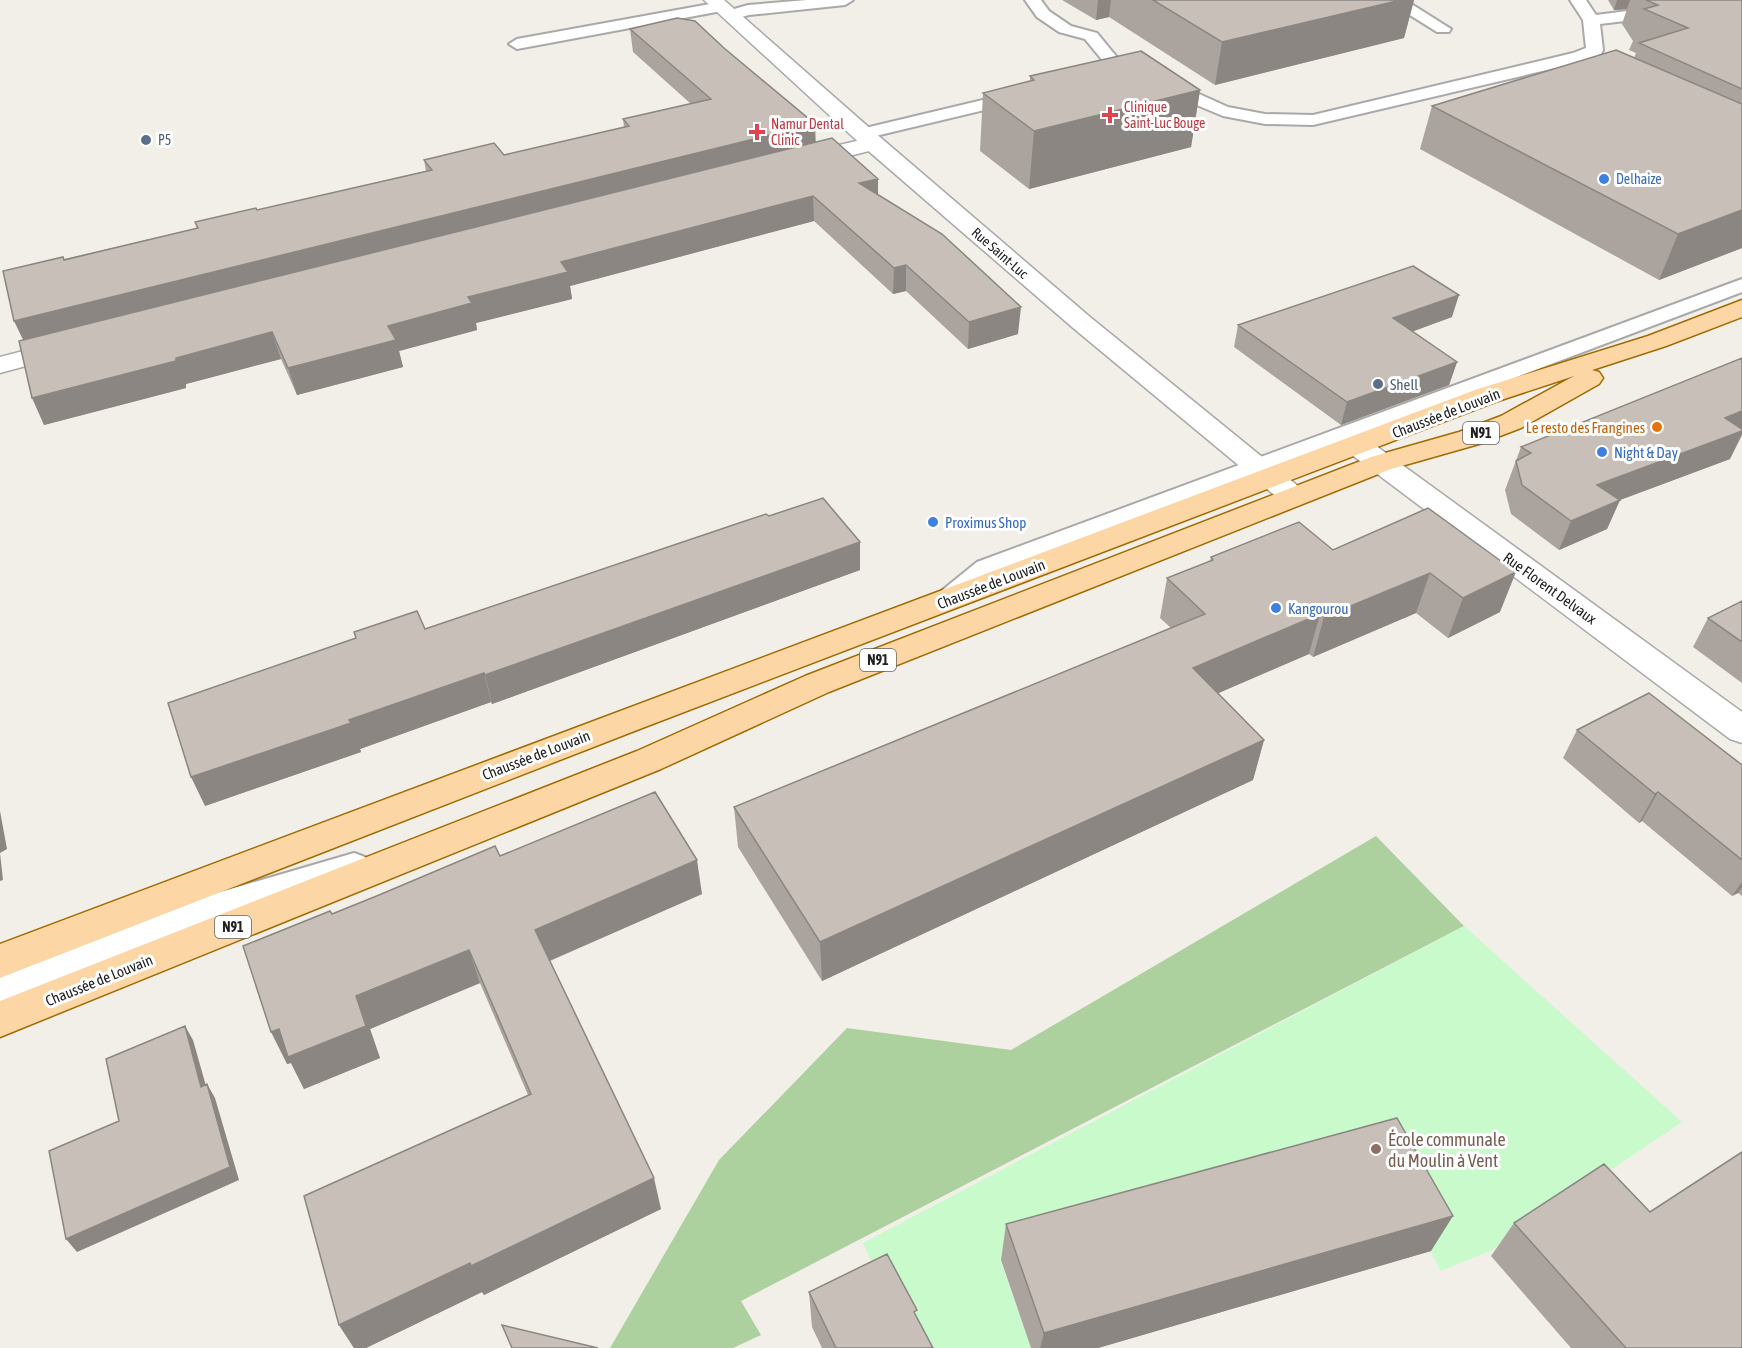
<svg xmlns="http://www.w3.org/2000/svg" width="1742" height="1348" viewBox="0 0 1742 1348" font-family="'Asap Condensed',sans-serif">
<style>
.forest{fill:#add19e}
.park{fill:#c8facc}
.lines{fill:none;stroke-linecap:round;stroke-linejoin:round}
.service-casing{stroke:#a9a9a9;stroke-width:4}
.minor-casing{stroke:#a9a9a9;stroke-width:3}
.tertiary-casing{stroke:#a9a9a9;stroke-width:3}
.primary-casing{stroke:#a06b00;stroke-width:3}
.service{fill:#fff;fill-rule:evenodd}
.minor{fill:#fff;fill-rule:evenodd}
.tertiary{fill:#fff;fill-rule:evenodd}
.primary{fill:#fcd6a4;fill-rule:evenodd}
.wall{fill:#aba49e}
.shaded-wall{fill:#8b8681}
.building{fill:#c7bfb8;stroke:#8b8681;stroke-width:1.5}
.health-dot{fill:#e0444e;stroke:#fff;stroke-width:2}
.service-dot{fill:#5c6f8a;stroke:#fff;stroke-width:2}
.shop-dot{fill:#3f7fe0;stroke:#fff;stroke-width:2}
.food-dot{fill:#e8710a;stroke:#fff;stroke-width:2}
.education-dot{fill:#8d6e63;stroke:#fff;stroke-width:2}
.labels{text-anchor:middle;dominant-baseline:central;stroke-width:6;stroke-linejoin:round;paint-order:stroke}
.far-health-label{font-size:14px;fill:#be3a42;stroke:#fff;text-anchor:start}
.far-service-label{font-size:14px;fill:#4e5e75;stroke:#fff;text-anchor:start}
.far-shop-label{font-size:14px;fill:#366cbe;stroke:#fff;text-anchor:start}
.far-street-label{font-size:14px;fill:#222;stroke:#fff}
.shield{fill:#fff;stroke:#646464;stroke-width:1.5}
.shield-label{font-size:14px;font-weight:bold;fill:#222}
.service-label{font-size:15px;fill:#4e5e75;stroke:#fff;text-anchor:start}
.street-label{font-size:15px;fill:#222;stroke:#fff}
.food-label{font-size:15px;fill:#c56008;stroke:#fff;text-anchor:end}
.shop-label{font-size:15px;fill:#366cbe;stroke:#fff;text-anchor:start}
.near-education-label{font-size:18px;fill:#785e54;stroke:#fff;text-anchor:start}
</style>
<rect width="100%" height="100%" fill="#f2efe9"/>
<path class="forest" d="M1376 836 1464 926 741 1301 761 1335 733 1348H610L719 1160 847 1028 1011 1050Z"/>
<path class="park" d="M1464 926 1682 1122 1490 1251 1441 1271 1378 1154 1000 1259 1031 1348H915L884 1289 863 1243Z"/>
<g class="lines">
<g class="service-casing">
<path id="service" d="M807 0H853L845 5 749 15 730 20 722 15 724 12 748 5Z
M1025 0H1041L1049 11 1071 26 1097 33 1120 61 1102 82H1090L1087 78 1103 61 1085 39 1059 32 1037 17Z
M1386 0H1405L1451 29 1449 32H1437Z
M1570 0H1586L1596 15 1712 0H1737L1735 3 1708 11 1600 24 1603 50 1601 54 1585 61 1313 125 1265 124 1223 116 1156 88 1153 84 1156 80H1168L1228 107 1265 114 1313 115 1573 53 1586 48 1583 20Z
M721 2 727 4 729 7 727 10 517 49 509 44 517 39Z
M1020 91 1026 92 1029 96 1026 100 863 139 857 138 854 134 857 130Z
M1742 279V292L995 574C979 588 958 615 935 608L931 602 935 596 977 562Z
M354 853 365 857 370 866 365 875 198 925 0 1005V975L179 904Z"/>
</g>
<g class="minor-casing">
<path id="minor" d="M873 137 881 138 884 143 881 148 801 168 793 166 790 161 793 156Z
M65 340 74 343 78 348 74 353 0 373V357Z
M1358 438 1368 440 1742 712V743L1730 739 1348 452 1344 446 1348 440Z"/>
</g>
<g class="tertiary-casing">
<path id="tertiary" d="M704 0H724L881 138 1090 317 1304 491 1309 497 1304 503 1294 506 1284 503 1072 327 865 148Z"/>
</g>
<g class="primary-casing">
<path id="primary" d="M1742 300V317L1666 346 1592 370 1599 372 1603 378 1599 384 1521 428 1479 444 1391 469 829 692 661 769 0 1037V1001L637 751 805 676 1371 457 1459 432 1501 416 1574 376 1495 402 637 730 0 978V944L1475 390 1648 336Z"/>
</g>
<use href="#service" class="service"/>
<use href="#minor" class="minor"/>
<use href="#tertiary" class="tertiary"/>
<use href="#primary" class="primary"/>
</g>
<path class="wall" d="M1062 0H1414L1404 38 1215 85 1109 17 1096 20Z
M1608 0H1742V248L1659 280 1420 149 1432 106 1634 58 1636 53 1629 50 1633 41 1622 24 1627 9 1614 10Z
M630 29 816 142 878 195 1018 334 968 349 906 291 893 294 814 221 570 286 572 299 476 323 477 330 399 351 403 367 297 395 281 359 186 384V388L44 425 23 340 64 259 197 228 195 222 257 210 426 171 424 160 504 155 624 127 623 119 691 104 633 52Z
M1030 76 1200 90 1191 147 1029 189 980 151 983 93 1030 81Z
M1452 317 1413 331 1457 362 1449 385 1341 425 1234 347 1238 325Z
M1521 447 1730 459 1620 500 1607 529 1559 550 1511 514 1505 490Z
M1428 508 1500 612 1448 638 1416 613 1313 657 1309 654 1218 693 1264 740 1253 780 822 981 738 847 734 807 1171 628 1160 618 1167 578 1210 561 1211 557 1333 550Z
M769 516 860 570 492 704 491 702 360 749 361 752 205 806 425 629Z
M1742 601V683L1693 647 1708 618Z
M1577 730 1742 765V896L1738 893 1732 896 1642 821 1639 823 1563 758Z
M500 856 702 894 550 961 661 1209 484 1295 482 1292 366 1348H354L339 1325 528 1095 480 983 370 1029 380 1058 304 1089 291 1063 287 1064 332 914Z
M1650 1212 1742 1348H1571L1491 1256 1514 1223Z
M1006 1224 1431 1251 1098 1348H1031L1001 1260Z
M809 1292 917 1317 933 1348H822L812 1327Z"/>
<path class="shaded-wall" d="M1098 0H1111L1109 17 1096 20Z
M1401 0H1414L1404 38 1215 85 1222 42Z
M1617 0H1630L1627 9 1614 10Z
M1200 90 1191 147 1029 189 1034 131Z
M815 124 816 149 27 348 14 321Z
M878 179V204L859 183Z
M813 196 814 221 570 286 572 299 476 323 477 330 399 351 403 367 297 395 288 368 388 326 468 297 561 262Z
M1742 210V248L1659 280 1678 234Z
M906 265V291L893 294 894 268Z
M1459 295 1452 317 1387 341 1393 318Z
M1021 307 1018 334 968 349 969 322Z
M272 332 281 359 186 384V388L44 425 32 398 176 358Z
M1457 362 1449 385 1341 425 1347 402Z
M1742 411V435L1730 459 1620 500 1607 529 1559 550 1571 521 1597 485 1725 418Z
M860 542V570L492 704 485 675Z
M1516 572 1500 612 1448 638 1463 598Z
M1430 573 1416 613 1313 657 1324 617Z
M1320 614 1309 654 1184 708 1193 668Z
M484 673 491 702 360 749 361 752 205 806 191 777 349 720Z
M1264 740 1253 780 822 981 820 942Z
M1658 792 1642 821 1639 823 1655 794Z
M0 811 7 849 0 853 3 880 0 881Z
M697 860 702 894 544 963 535 930Z
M1742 882V887L1738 893 1732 896Z
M469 950 480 983 370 1029 380 1058 304 1089 291 1063 287 1064 271 1032Z
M185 1026 193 1040 210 1100 201 1087Z
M207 1084 215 1098 239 1180 77 1252 66 1239Z
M654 1178 661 1209 484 1295 482 1292 366 1348H354L339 1325 470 1263Z
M1453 1216 1431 1251 1098 1348H1040L1044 1333Z"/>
<path class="building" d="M1153 0H1401L1222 42Z
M1646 0H1742V89L1639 43 1688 28 1644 9 1658 5Z
M677 18 695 21 724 48 815 124 14 321 3 271 63 257 64 260 198 228 195 222 256 208 257 210 432 170 424 160 494 143 504 155 629 126 623 119 711 99 630 29Z
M1616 50 1742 104V210L1678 234 1432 106Z
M1141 51 1200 90 1034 131 983 93 1034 80 1030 76Z
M832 138 878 179 859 183 942 234 1021 307 969 322 906 265 894 268 813 196 561 262 568 272 468 297 472 303 388 326 396 340 288 368 272 332 176 358V361L32 398 19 341Z
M1413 266 1459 295 1393 318 1457 362 1347 402 1238 325Z
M1742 358V411L1725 418 1742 429V431L1597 485 1620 500 1571 521 1522 485 1516 461 1531 453 1521 447Z
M823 498 860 542 485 675 484 673 349 720 351 723 191 777 168 703 356 638 354 632 417 611 425 629 742 522 766 514 769 516Z
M1428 508 1516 572 1463 598 1430 573 1324 617 1320 614 1193 668 1264 740 820 942 734 807 1205 614 1167 578 1213 560 1211 557 1299 522 1333 550Z
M1742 601V642L1708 618Z
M1649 693 1742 765V860L1658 792 1655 794 1577 730Z
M655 792 697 860 535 930 654 1178 471 1266 470 1263 339 1325 304 1196 531 1094 469 950 356 996 366 1026 288 1057 279 1029 271 1032 243 946 330 911 332 914 379 895 495 846 500 856Z
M185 1026 201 1087 207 1084 230 1167 66 1239 49 1151 119 1121 106 1059Z
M1397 1118 1453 1216 1044 1333 1006 1224Z
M1742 1152V1348H1626L1514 1223 1604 1164 1650 1212Z
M887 1254 917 1310 914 1312 933 1348H836L809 1292Z
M502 1325 598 1348H512Z"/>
<g class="health-dot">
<path d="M1107 106h6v6h6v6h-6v6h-6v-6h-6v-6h6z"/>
<path d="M754 123h6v6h6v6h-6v6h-6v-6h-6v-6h6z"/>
</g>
<g class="service-dot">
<circle cx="146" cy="140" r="6"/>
<circle cx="1378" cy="384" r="6"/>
</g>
<g class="shop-dot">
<circle cx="1604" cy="179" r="6"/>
<circle cx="1602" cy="452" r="6"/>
<circle cx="933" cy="522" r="6"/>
<circle cx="1276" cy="608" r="6"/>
</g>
<circle class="food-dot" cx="1657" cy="427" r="6"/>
<circle class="education-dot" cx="1376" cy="1149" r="6"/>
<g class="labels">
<g class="far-health-label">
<text x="1124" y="107">Clinique<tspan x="1124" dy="16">Saint-Luc Bouge</tspan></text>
<text x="771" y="124">Namur Dental<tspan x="771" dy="16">Clinic</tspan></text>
</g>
<g class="far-service-label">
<text x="158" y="140">P5</text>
</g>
<g class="far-shop-label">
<text x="1616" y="179">Delhaize</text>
</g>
<g class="far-street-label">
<text transform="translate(1000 253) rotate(41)">Rue Saint-Luc</text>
</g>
<g class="shield">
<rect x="1463" y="422" width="36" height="22" rx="4.5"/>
<rect x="860" y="649" width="36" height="22" rx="4.5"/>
<rect x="215" y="916" width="36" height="22" rx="4.5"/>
</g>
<g class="shield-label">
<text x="1481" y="433">N91</text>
<text x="878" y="660">N91</text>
<text x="233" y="927">N91</text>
</g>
<g class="service-label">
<text x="1390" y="384">Shell</text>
</g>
<g class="street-label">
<text transform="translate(1446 413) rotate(-21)">Chaussée de Louvain</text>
<text transform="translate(991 584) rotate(-21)">Chaussée de Louvain</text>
<text transform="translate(1550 588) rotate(36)">Rue Florent Delvaux</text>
<text transform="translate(536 755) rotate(-21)">Chaussée de Louvain</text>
<text transform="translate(99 980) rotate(-22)">Chaussée de Louvain</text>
</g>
<g class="food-label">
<text x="1645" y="427">Le resto des Frangines</text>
</g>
<g class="shop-label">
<text x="1614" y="452">Night &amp; Day</text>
<text x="945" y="522">Proximus Shop</text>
<text x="1288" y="608">Kangourou</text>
</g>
<g class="near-education-label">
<text x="1388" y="1139">École communale<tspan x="1388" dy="21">du Moulin à Vent</tspan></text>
</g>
</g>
</svg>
